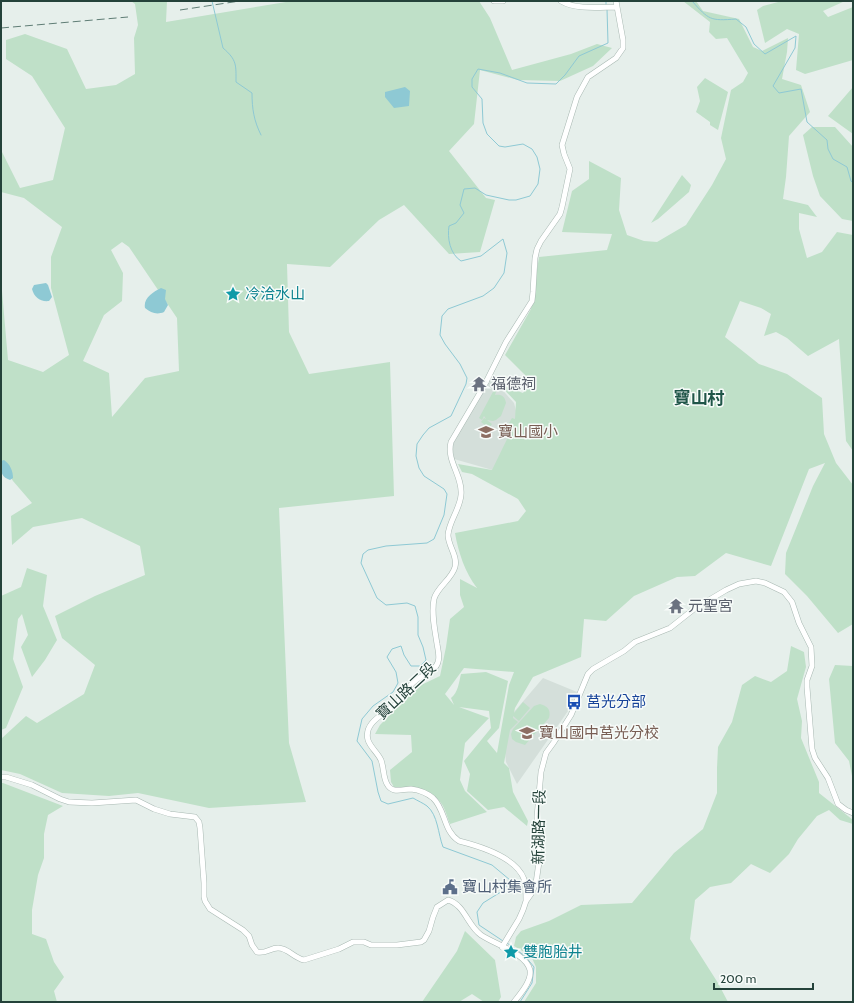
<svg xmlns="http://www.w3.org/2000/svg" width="854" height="1003" viewBox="0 0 854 1003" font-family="Cabin,'Noto Sans TC',sans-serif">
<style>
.built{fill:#d4dfda}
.green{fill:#bfe0c8;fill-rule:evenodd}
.water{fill:#8ec9d4}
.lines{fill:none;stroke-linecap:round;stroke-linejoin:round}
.stream{stroke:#8ec9d4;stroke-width:1}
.tertiary-casing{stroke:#a8b8b2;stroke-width:6}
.tertiary{stroke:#fff;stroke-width:5}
.rail{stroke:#5f7d75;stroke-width:1;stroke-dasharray:8 4;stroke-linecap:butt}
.labels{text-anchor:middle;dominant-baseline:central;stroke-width:3;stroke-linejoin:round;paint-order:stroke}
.culture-label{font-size:15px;fill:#0d838f;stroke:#f7fbf9;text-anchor:start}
.worship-label{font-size:15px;fill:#5b616d;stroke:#f7fbf9;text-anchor:start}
.education-label{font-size:15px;fill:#785e54;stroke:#f7fbf9;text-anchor:start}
.street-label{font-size:15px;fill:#24423a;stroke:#f7fbf9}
.transit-label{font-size:15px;fill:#164399;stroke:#f7fbf9;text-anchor:start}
.service-label{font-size:15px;fill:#4e5e75;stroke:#f7fbf9;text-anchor:start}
.quarter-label{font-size:17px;font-weight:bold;fill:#1f5548;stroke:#f7fbf9}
</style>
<rect width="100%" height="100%" fill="#e6efeb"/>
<path class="built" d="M491 377 514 403 519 422 496 471 454 459 452 443Z
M543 678 577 692 568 711 517 784 506 762 502 726Z"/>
<path class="green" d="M131 1H167L166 22 292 1H479L490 18 512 70 571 54 597 44 612 48 593 66 560 81 518 80 480 70 474 124 449 151 486 198 495 200 480 252 449 254 404 205 379 220 330 267 287 264 289 332 309 374 390 362 394 496 279 508 289 743 306 802 209 808 138 793 109 796 62 793 20 774 1 770V739L26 716 37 723 84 694 95 665 62 638 55 616 95 596 145 575 140 546 82 518 33 527 12 545 11 516 32 503 13 481 1 462 2 291 8 360 43 372 69 355 51 288V257L62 227 24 198 1 192V150L20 188 53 180 65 128 32 76 6 59V40L25 34 67 49 86 89 116 85 135 74 134 38 138 25 135 4ZM122 242 129 247 177 318 179 371 145 378 112 417 109 373 83 361 104 315 122 301 123 273 111 250Z
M683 1H696L703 11 739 19 753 47 762 51 788 38 787 52 782 79 801 85 810 112 789 136 786 177 783 199 808 205 817 217 799 213V229L807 258 822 252 837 232 853 235V451L846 441 839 339 808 356 787 338 776 332 764 336 771 314 761 308 740 301 725 337 759 364 787 374 822 398 824 434 836 463 853 485V624L838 633 807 596 785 574 786 553 813 486 825 463 809 469 771 566 726 553 695 576 677 577 634 596 606 621 584 619 581 657 533 677 515 708 514 713 523 702 530 708 519 721 513 716V718L518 722 510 730 504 763 509 768 513 792 528 821 527 826 504 807 488 810 467 791 470 774 464 761 491 728 489 711 459 707 489 718 465 743 460 780 465 791 487 812 450 824C447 817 445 808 441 803 430 787 411 787 394 787L391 782 390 770 412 752 411 735 375 734 380 725 417 687 440 676 446 647 450 619 464 607 460 595V579L477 588C465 573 458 551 455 533L518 521 526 511 518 499 472 474 462 472 458 464 492 470 510 433 505 430 512 418 515 419 516 402 499 384 523 393 531 381 505 355 531 309 539 257 607 250 612 234 562 232 572 191 589 179V161L621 178 619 210 627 235 644 241 657 242 686 225 712 185 726 159 721 138 731 90 743 82 748 73 727 38 716 39 709 32 710 22ZM464 668 514 672 509 685 497 753 487 741 499 728 508 681 486 672 461 674C459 682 458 693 451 698L454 705 445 694Z
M782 1H845L823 11 828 17 853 7V60L805 74 796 70 799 34 787 29 765 43 757 10 763 6Z
M705 78 728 92 718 130 710 125V122L696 112 700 101 697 87Z
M853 87V134L828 116Z
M812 127H835L853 147V221L842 219 820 196 813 176 803 135Z
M682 175 691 185 689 192 658 219 651 223Z
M495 388 497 389 495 395C501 394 505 396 506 403L501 416 496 420 493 421 487 420 492 424 489 428 481 422 484 418 486 419 484 416 482 420 479 418Z
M27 568 47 575 43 606 57 640 45 660 32 677 21 647 28 635 22 614 18 619 13 659 23 687 6 728 1 730V596L21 587Z
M791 646 804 652 806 667 797 699 802 721 801 738 819 782V793L853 820V824L840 820 829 810 817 816 798 839 789 854 770 873 751 864 731 883 710 887 695 900 690 939 718 983 728 1002H524L536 983V967L531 956 514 946 516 937 521 931 549 921 581 905 632 903 674 853 703 829 717 793V768L718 747 732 722 742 685 755 676 771 682 787 671Z
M835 665 853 666V781L849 761 835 743 829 679Z
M540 704C548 706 551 710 549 718L525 745 516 742 512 739 511 734 513 729 534 706Z
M1 783H3L63 806 48 815 44 834V858L38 875 32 910V934L46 939 54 962 64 977 54 991 57 1002H1Z
M465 931 495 960 501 997 498 1002H484L472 994 459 1002H422L457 951Z"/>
<path class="water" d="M405 87 410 91 409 106 394 108 385 97V92Z
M46 283 48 285 52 297 49 301C40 302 34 297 32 289L34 285Z
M161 288 166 290 165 299 168 305 164 312C157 315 151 313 145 308 143 298 153 292 161 288Z
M4 460C10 464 13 471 13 478L10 480C0 477 1 470 1 461Z"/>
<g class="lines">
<path class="stream" d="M212 1 223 48C237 60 236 65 236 82L252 93C252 109 254 121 261 135
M606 1V6
M692 1C709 20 710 21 736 19L746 27 754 44 765 54 796 36 795 48 773 86 779 93 801 89 807 122 827 140 828 149 833 159 847 167 851 181 853 183
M503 941 479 925 477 912 483 903 504 890 510 880 492 865 443 847C438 834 438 815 427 806 423 803 418 801 413 798L388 804 381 801 378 792 372 761 357 741 362 719 373 706 393 692 398 683 396 672 387 657 392 649 401 646 404 655 411 666H420L426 660 423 647 418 635V617L415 606 407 603 386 605 377 598 361 563 363 554 368 550 386 546 427 543 434 539 444 515 447 494 444 489 424 476 419 468 416 456 417 444 423 435 429 428 451 416 466 384 467 378 460 364 445 344 440 335 442 316 448 309 483 296 494 288 504 273 507 253 503 239 481 256 461 261C450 254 447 238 449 226L456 223 464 213 460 205 464 189 475 188 486 195 509 200H516L530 196 538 184 540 169 537 157 532 149 523 144 505 147 499 146 487 134 483 123 482 99 472 87V79L478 69 500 73 527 83 556 84 565 75 579 56 608 43 607 9
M507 943 525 956 534 967 532 983 520 1002"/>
<g class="tertiary-casing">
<path id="tertiary" d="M494 1H503
M561 1C576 10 600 7 617 7
M1 777H6L32 785 60 799 69 802 92 803 136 800 154 809 170 814 195 817 199 822 200 828 204 883V897L205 901 210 909 243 930 249 936 252 945 257 952C266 954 270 948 278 948 288 948 294 958 304 960L339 949 353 942H364L371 945H397L421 942 424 940 429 931 433 917 437 907 448 900C465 905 467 925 481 935 494 944 526 953 530 970 532 981 520 994 514 1002
M526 901C526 894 526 885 524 879 516 857 479 846 459 841 443 831 446 810 433 798 427 793 419 790 411 789 402 789 392 794 387 784 383 777 384 768 381 760 378 753 370 747 368 740 363 722 386 713 396 704 403 697 407 687 415 681 422 675 436 671 438 662 440 657 438 650 437 644 435 630 431 614 434 599 437 587 452 579 455 567 458 556 448 546 448 535 449 521 460 509 461 495 463 476 446 461 451 442L484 386 506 342 532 301 533 292 535 258 537 249 541 241 560 214 562 207 570 169 564 154 562 145 577 97 588 77 616 58 623 48V40L616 1
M502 947 519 919 523 910 526 901 531 894 536 883 539 862 537 817 541 772 546 753 554 742 571 715 588 674 593 669 624 651 635 642 670 628 694 609 726 590 739 584 756 581 765 583 784 592 792 602 799 623 811 647 812 666 807 680V687L812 749 815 758 828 778 838 804 846 810 853 813"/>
</g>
<use href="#tertiary" class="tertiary"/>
<path class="rail" d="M180 10 240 1
M1 28 128 17"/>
</g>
<defs>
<g id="sight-bare" transform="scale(1.2)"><path d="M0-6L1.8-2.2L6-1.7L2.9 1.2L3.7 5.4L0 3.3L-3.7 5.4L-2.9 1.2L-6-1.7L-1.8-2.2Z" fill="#0f9aa8" stroke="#f7fbf9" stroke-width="2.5" paint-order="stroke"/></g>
<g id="temple-bare" transform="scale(1.2)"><path d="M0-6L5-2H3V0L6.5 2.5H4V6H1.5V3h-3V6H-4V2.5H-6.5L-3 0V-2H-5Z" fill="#6b7280" stroke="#f7fbf9" stroke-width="2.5" paint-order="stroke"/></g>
<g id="school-bare" transform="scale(1.2)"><path d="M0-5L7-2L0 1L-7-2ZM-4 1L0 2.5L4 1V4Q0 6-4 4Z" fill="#8d6e63" stroke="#f7fbf9" stroke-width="2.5" paint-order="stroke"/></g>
<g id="bus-bare" transform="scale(1.2)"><path d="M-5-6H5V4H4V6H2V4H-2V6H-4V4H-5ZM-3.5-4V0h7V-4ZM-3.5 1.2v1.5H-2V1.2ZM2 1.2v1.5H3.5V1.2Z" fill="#1a4fb4" stroke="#f7fbf9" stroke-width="2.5" paint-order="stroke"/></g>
<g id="civic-bare" transform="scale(1.2)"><path d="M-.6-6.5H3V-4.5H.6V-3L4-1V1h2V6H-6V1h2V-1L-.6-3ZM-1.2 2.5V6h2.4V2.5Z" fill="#5c6f8a" stroke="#f7fbf9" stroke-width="2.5" paint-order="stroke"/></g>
</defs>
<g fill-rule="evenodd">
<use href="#sight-bare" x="233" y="294"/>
<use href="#temple-bare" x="479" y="384"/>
<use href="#school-bare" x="486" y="432"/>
<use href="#temple-bare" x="676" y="606"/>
<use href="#bus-bare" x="574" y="702"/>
<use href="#school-bare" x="527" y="733"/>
<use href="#civic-bare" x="450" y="887"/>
<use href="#sight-bare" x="511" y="952"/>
</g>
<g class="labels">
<g class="culture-label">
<text x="245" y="294">冷洽水山</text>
<text x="523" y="952">雙胞胎井</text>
</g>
<g class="worship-label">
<text x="491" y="384">福德祠</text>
<text x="688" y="606">元聖宮</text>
</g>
<g class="education-label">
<text x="498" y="432">寶山國小</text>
<text x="539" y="733">寶山國中莒光分校</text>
</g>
<g class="street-label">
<text transform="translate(406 691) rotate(-43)">寶山路二段</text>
<text transform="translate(539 827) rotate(-89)">新湖路一段</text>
</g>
<g class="transit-label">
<text x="586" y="702">莒光分部</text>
</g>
<g class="service-label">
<text x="462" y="887">寶山村集會所</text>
</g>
<g class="quarter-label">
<text x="699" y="398">寶山村</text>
</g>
</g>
<rect width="854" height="1003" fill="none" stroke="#24423a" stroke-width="4"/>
<path d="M714 983v6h99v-6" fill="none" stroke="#24423a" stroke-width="2"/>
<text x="720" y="983" font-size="12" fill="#24423a" stroke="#f7fbf9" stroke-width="3" paint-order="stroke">200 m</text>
</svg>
